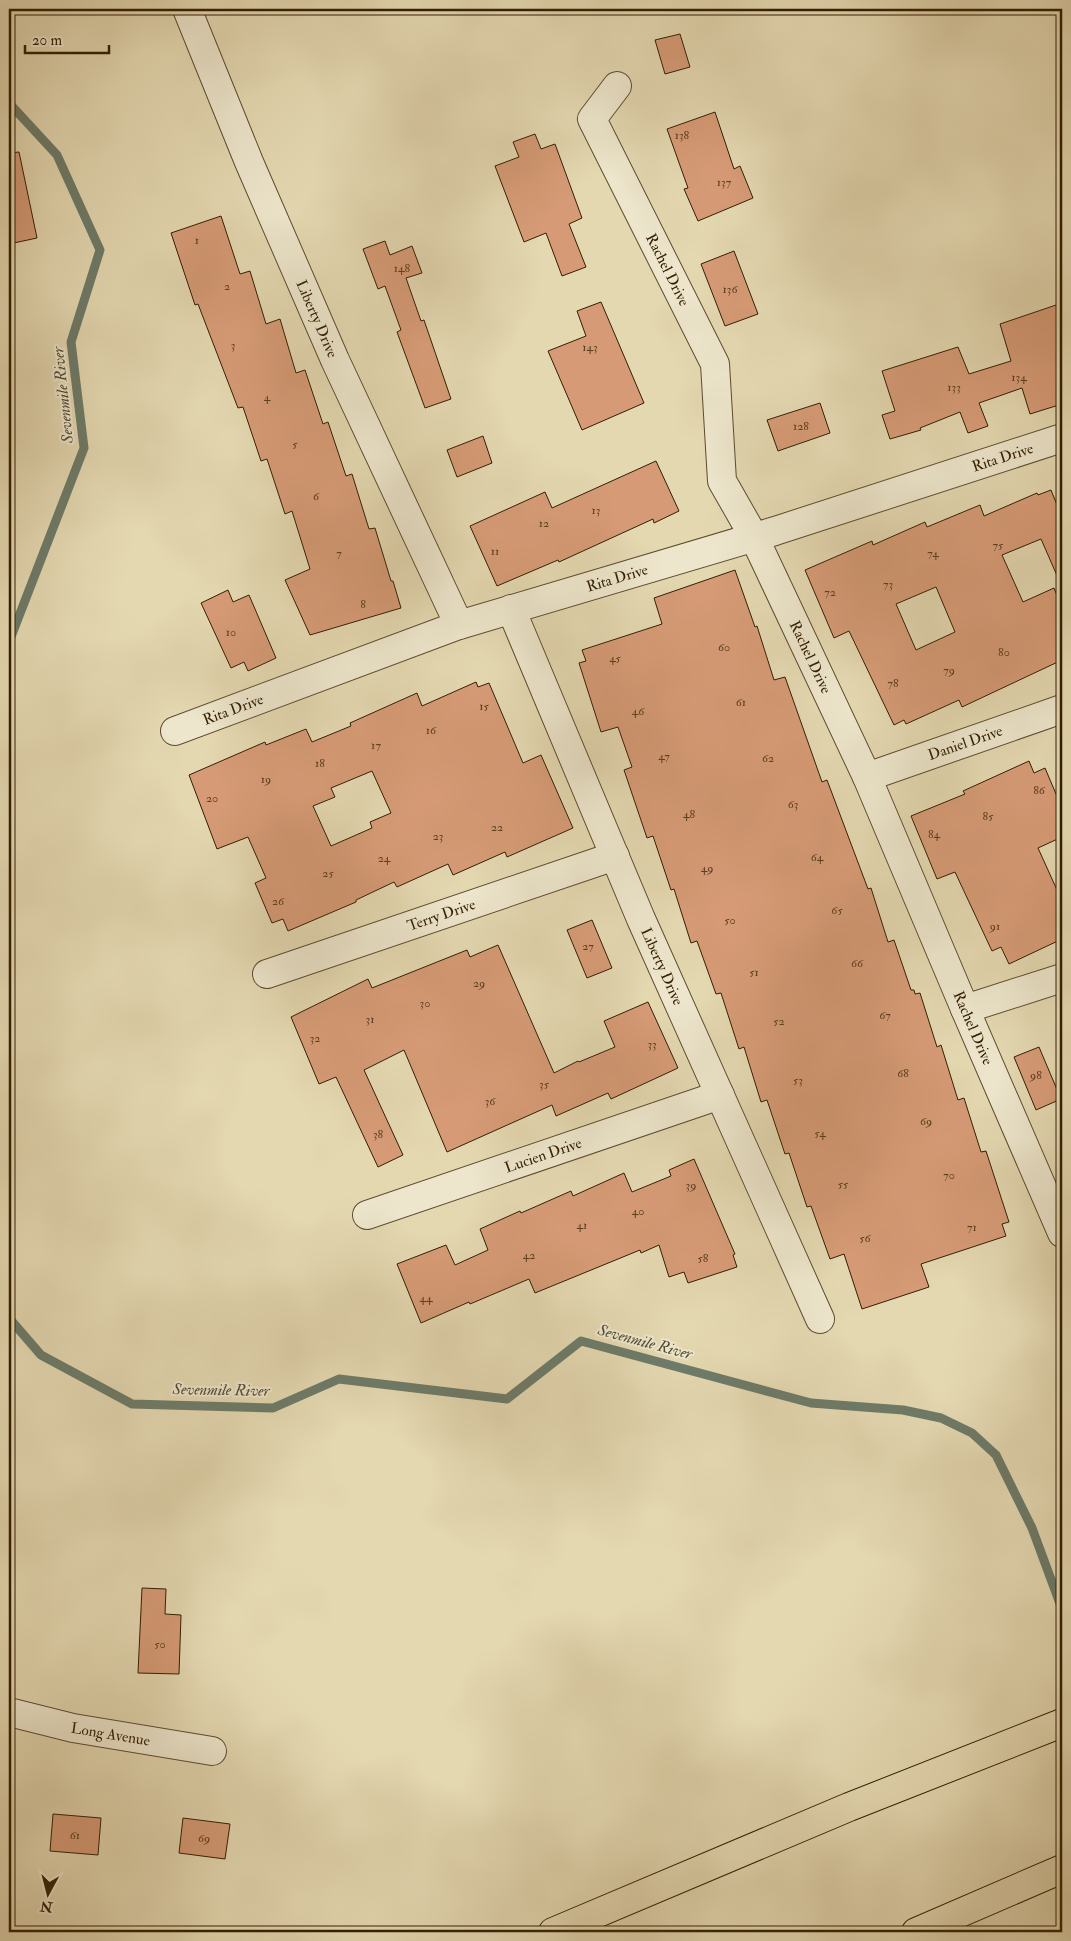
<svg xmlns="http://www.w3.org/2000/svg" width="1071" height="1941" viewBox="0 0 1071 1941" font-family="'IM FELL Double Pica',serif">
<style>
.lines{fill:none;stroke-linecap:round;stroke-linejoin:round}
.stream{stroke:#6d7b69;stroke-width:9}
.building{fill:#d69b76;stroke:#321e02;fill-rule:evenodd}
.minor-casing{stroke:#5e4c2e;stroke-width:30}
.highway-casing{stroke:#321e02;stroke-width:30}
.minor{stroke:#ede6cc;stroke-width:28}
.highway{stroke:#e4d8b1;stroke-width:28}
.labels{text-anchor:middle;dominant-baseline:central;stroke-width:4;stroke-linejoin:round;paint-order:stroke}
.number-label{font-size:12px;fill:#5b3d1f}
.street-label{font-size:15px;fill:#321e02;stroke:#ede6cc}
.water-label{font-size:16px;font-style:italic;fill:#504c35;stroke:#ede6cc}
</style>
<rect width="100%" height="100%" fill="#e4d8b1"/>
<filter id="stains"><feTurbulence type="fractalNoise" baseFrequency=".004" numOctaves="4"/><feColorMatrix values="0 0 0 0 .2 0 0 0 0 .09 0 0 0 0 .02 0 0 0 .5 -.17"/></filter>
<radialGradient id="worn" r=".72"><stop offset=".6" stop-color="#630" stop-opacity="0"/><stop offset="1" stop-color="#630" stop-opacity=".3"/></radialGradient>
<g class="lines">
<path class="stream" d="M9 103 57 155 100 250 71 342 84 448 9 642
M9 1318 41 1355 132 1404 273 1408 339 1379 507 1399 581 1341 811 1403 903 1410 941 1418 972 1433 996 1455 1032 1528 1062 1609"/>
</g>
<path class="building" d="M680 34 690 67 665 74 655 40Z
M715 112 734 169 740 166 753 198 698 221 684 189 688 188 667 129Z
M535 134 541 149 555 144 582 218 569 224 586 267 562 276 546 233 524 242 495 166 519 157 513 142Z
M19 152 37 238 9 244V153Z
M221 216 240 274 250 271 266 324 280 319 296 373 305 370 323 424 328 422 346 476 352 474 369 529 375 528 391 581H393L401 608 310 635 285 580 310 569 292 511 285 514 267 459 261 461 243 407 238 408 198 304 195 305 171 233Z
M385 241 390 255 412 246 422 273 406 278 421 321 424 320 451 399 425 408 397 332 401 330 385 286 378 289 363 249Z
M734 251 758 314 725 326 701 264Z
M601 302 644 403 582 430 548 351 586 336 577 311Z
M1062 303V404L1030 414 1022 388 979 403 988 426 968 433 960 412 920 428 921 430 890 439 882 415 895 411 882 371 958 347 969 374 1011 361 1000 324Z
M820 403 830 433 778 451 767 420Z
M483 436 492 463 457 477 447 450Z
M656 461 679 511 654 523 653 519 559 562 558 560 497 586 470 526 545 492 552 508Z
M1051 490 1062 517V587L1041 539 1002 555 1023 602 1054 588 1062 608V660L962 707 959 700 906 724 904 720 894 725 849 631 834 638 805 570 872 541 873 545 925 522 927 527 980 505 984 516 1037 493 1038 495ZM936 587 955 632 916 650 896 604Z
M735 570 755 627 757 626 774 680 785 677 822 782 827 780 868 889 871 888 888 942 894 940 911 990H914L915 994 920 993 937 1047 941 1045 958 1100 964 1098 981 1152 986 1151 1009 1222 1002 1224 1006 1236 921 1264 929 1287 862 1309 844 1254 830 1259 811 1206 807 1207 789 1153 785 1154 767 1100 761 1102 744 1047 739 1049 721 993 716 994 697 941 691 943 674 889 671 890 653 836 647 838 624 770 632 767 618 727 601 732 579 663 586 661 582 650 662 624 654 598Z
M228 590 233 602 249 595 276 658 248 671 244 662 231 668 201 603Z
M476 682 478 687 489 683 523 763 541 755 573 828 507 857 505 852 453 875 448 864 397 887 394 882 356 900V902L288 931 283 919 272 923 255 883 266 878 248 837 217 849 189 775 265 742 266 745 306 729 312 742 351 726 350 723 417 693 422 706ZM372 771 391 813 370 822 372 828 331 846 313 806 335 797 331 788Z
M1029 761 1034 773 1045 768 1062 808V837L1038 848 1062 901V939L1009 964 1001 947 992 951 955 872 937 879 911 816 965 794 963 791Z
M592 920 612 968 587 978 567 930Z
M498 945 554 1073 578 1061 579 1062 615 1047 604 1021 648 1002 678 1068 611 1099 608 1093 556 1116 552 1105 447 1152 404 1050 364 1070 403 1155 378 1167 336 1077 319 1084 291 1017 368 979 372 988 467 950 470 957Z
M1039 1047 1061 1099 1036 1110 1014 1057Z
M694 1159 735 1254 733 1255 737 1267 688 1283 684 1272 669 1277 659 1245 641 1253 640 1250 535 1293 529 1279 470 1304 469 1302 421 1323 397 1264 446 1245 455 1265 488 1250 480 1229 520 1211 521 1213 571 1191 573 1196 624 1173 632 1192 671 1176 669 1170Z
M142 1588 166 1589 165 1614 181 1615 179 1674 138 1673Z
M53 1814 101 1818 98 1855 50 1851Z
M183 1818 230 1824 225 1859 179 1853Z"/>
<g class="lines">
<g class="minor-casing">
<g id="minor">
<path id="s1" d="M187 9 249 162 335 360 459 625"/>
<path id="s2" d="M617 86 592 119 715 364 722 481 754 537 867 777 965 1009 1062 1233"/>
<path id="s3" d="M511 609 641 919 820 1319"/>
<path id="s4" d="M175 731 459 625 775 531 1062 438"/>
<path id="s5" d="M867 777 1062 709"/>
<path id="s6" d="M267 974 615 856"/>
<path d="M965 1009 1062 978"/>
<path id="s7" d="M367 1215 720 1095"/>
<path id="s8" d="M9 1712 73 1728 212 1751"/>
</g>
</g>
<g class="highway-casing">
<path id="highway" d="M553 1932 849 1807 1062 1723
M916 1932 1062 1869"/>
</g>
<use href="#minor" class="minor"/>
<use href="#highway" class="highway"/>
</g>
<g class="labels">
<g class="number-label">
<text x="682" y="135">138</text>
<text x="724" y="182">137</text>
<text x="197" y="240">1</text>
<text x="402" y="268">148</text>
<text x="227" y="286">2</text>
<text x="730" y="289">136</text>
<text x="233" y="345">3</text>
<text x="590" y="347">143</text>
<text x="1019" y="377">134</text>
<text x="954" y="387">133</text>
<text x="267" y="397">4</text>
<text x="801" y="426">128</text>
<text x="295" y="444">5</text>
<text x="316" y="496">6</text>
<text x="596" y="510">13</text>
<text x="544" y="523">12</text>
<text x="998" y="545">75</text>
<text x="495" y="551">11</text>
<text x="339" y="553">7</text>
<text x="933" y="553">74</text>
<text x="888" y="584">73</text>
<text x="830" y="592">72</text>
<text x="363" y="604">8</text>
<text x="231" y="632">10</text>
<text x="724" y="647">60</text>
<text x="1004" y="652">80</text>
<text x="615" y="658">45</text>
<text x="949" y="670">79</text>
<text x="893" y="683">78</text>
<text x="741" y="702">61</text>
<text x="484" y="706">15</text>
<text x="638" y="711">46</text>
<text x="431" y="730">16</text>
<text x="376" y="745">17</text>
<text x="664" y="756">47</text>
<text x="768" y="758">62</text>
<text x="320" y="763">18</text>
<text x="266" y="779">19</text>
<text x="1039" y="790">86</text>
<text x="212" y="798">20</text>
<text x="793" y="804">63</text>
<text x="689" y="814">48</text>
<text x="988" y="816">85</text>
<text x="497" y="827">22</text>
<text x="934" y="834">84</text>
<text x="438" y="836">23</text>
<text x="817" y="857">64</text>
<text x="384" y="858">24</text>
<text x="707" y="868">49</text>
<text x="328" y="873">25</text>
<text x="278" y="901">26</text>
<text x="837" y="910">65</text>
<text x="730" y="920">50</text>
<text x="995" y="926">91</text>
<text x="588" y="946">27</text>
<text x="857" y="963">66</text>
<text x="754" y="972">51</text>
<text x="479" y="983">29</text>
<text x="425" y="1003">30</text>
<text x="885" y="1015">67</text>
<text x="370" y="1019">31</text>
<text x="779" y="1021">52</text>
<text x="315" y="1038">32</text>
<text x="652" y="1044">33</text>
<text x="903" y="1073">68</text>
<text x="1036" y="1075">98</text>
<text x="798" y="1080">53</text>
<text x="544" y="1084">35</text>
<text x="490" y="1101">36</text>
<text x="926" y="1121">69</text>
<text x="820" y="1133">54</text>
<text x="378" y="1134">38</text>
<text x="949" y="1175">70</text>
<text x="843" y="1184">55</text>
<text x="691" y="1185">39</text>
<text x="638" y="1211">40</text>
<text x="582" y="1225">41</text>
<text x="972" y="1227">71</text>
<text x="865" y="1238">56</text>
<text x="529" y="1255">42</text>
<text x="703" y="1258">58</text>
<text x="426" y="1298">44</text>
<text x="160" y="1644">50</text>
<text x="75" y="1835">61</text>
<text x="204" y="1838">69</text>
</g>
<g class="street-label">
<text stroke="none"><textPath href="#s2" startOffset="210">Rachel Drive</textPath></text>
<text stroke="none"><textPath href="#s1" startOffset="336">Liberty Drive</textPath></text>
<text stroke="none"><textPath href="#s4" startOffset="872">Rita Drive</textPath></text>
<text stroke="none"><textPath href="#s4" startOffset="468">Rita Drive</textPath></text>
<text stroke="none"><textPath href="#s2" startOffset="630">Rachel Drive</textPath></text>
<text stroke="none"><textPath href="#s4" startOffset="62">Rita Drive</textPath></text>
<text stroke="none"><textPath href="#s5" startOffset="104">Daniel Drive</textPath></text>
<text stroke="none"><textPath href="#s6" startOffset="184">Terry Drive</textPath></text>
<text stroke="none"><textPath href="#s3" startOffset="388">Liberty Drive</textPath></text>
<text stroke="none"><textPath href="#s2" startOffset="1035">Rachel Drive</textPath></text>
<text stroke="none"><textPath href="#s7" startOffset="186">Lucien Drive</textPath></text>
<text stroke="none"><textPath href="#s8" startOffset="104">Long Avenue</textPath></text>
</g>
<g class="water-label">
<text transform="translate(63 395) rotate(-96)">Sevenmile River</text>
<text transform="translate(645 1342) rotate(15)">Sevenmile River</text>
<text transform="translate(221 1390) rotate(1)">Sevenmile River</text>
</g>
</g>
<rect width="1071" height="1941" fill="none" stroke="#e4d8b1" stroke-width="30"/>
<rect x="10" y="10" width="1051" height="1921" fill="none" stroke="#321e02" stroke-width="2.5"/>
<rect x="15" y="15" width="1041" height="1911" fill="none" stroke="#321e02"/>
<g transform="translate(48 1894) rotate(187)" stroke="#ede6cc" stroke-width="4" paint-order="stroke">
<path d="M0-4L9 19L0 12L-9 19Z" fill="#321e02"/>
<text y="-8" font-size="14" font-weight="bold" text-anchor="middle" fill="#321e02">N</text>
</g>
<path d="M25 45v8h84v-8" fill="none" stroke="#321e02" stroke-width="2.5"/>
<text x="32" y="45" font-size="15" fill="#321e02" stroke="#ede6cc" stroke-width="4" paint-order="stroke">20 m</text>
<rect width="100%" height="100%" filter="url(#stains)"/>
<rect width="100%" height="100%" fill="url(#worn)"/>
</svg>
